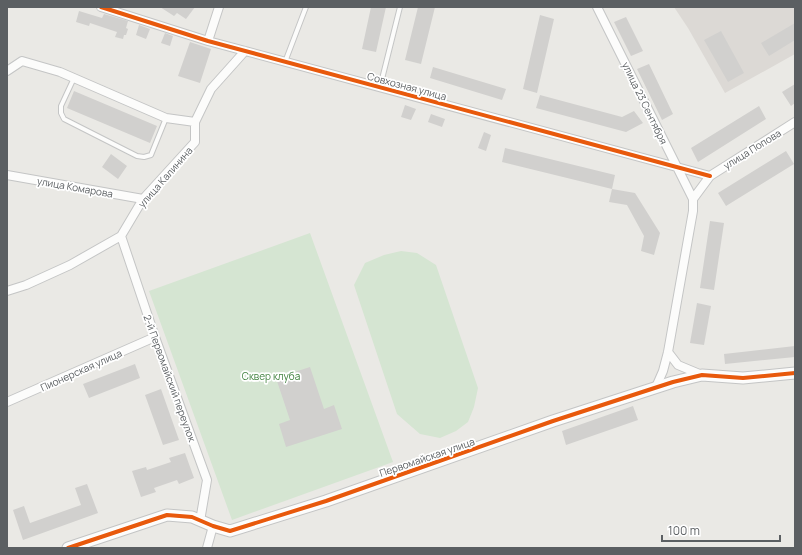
<svg xmlns="http://www.w3.org/2000/svg" width="802" height="555" viewBox="0 0 802 555" font-family="Manrope,sans-serif">
<style>
.education{fill:#dcd9d5}
.green{fill:#d5e5d2}
.building{fill:#d1d0ce}
.lines{fill:none;stroke-linecap:round;stroke-linejoin:round}
.service-casing{stroke:#c4c5c5;stroke-width:6}
.minor-casing{stroke:#c4c5c5;stroke-width:10}
.tertiary-casing{stroke:#c4c5c5;stroke-width:13}
.service{stroke:#fcfcfb;stroke-width:4}
.minor{stroke:#fcfcfb;stroke-width:8}
.tertiary{stroke:#fcfcfb;stroke-width:11}
.cycleway-casing{stroke:#fff;stroke-width:6}
.cycleway{stroke:#e8590c;stroke-width:4}
.labels{text-anchor:middle;dominant-baseline:central;stroke-width:3.5;stroke-linejoin:round;paint-order:stroke}
.street-label{font-size:10px;fill:#5b5f62;stroke:#fff}
.park-label{font-size:10px;fill:#3f803d;stroke:#fff}
</style>
<rect width="100%" height="100%" fill="#eae9e5"/>
<path class="education" d="M674 7H795V54L725 93 688 28Z"/>
<path class="green" d="M310 233 393 462 232 520 149 291Z
M401 251 417 253 436 265 478 388 474 407 468 422 456 431 440 438 420 434 397 414 354 285 365 263 384 255Z"/>
<path class="building" d="M160 7H195L186 19 177 13 174 16Z
M371 7H386L376 52 362 49Z
M418 7H435L421 64 405 60Z
M79 11 102 18 104 14 128 21 126 28 128 29 126 35H124L123 39 115 37 117 32 90 23 89 26 76 22Z
M540 15 554 19 537 93 523 89Z
M626 17 643 51 631 56 614 22Z
M795 23V40L769 56 761 43Z
M139 25 150 29 146 39 136 35Z
M721 31 744 73 728 82 704 40Z
M165 33 173 36 170 46 161 43Z
M190 42 211 49 200 83 178 76Z
M649 64 673 114 662 120 637 69Z
M433 67 506 89 502 100 430 78Z
M795 84V103L791 106 782 92Z
M74 91 157 126 150 143 67 108Z
M540 95 622 117 634 111 643 123 626 132 536 108Z
M405 105 416 109 411 120 401 117Z
M759 106 766 119 698 162 691 148Z
M431 114 445 119 442 127 428 122Z
M484 132 491 135 486 151 478 148Z
M505 148 615 175 612 189 502 162Z
M786 151 794 164 726 206 718 193Z
M111 154 127 166 118 179 102 167Z
M612 189 635 193 660 233 654 255 641 251 644 236 627 205 609 202Z
M710 221 724 223 714 290 700 288Z
M697 303 711 306 704 345 690 343Z
M795 346V357L725 364 724 354Z
M135 364 140 378 89 398 83 384Z
M310 367 324 409 334 405 342 429 286 447 279 424 290 420 276 378Z
M161 389 179 440 163 445 145 395Z
M633 406 638 420 566 445 562 431Z
M185 453 194 478 179 484 177 480 154 488 156 492 141 497 132 471 146 467 147 470 171 462 169 458Z
M87 484 98 513 23 540 13 510 24 506 30 523 81 505 75 488Z"/>
<g class="lines">
<g class="service-casing">
<path id="service" d="M285 62 306 7
M74 78 61 106V113L64 119 137 156 144 157 151 155 166 118
M380 87 400 7"/>
</g>
<g class="minor-casing">
<path id="minor" d="M101 7 208 41 710 176
M597 7 693 199V211L668 352 663 371 656 387
M208 41 219 7
M7 71 22 61 60 72 166 118 195 122
M7 175 143 199
M693 199 710 176 795 122
M121 236 155 337 207 480 200 521
M7 291 26 285 70 265 121 236 143 199 195 142V122L211 89 245 51
M668 352 678 365 702 375
M7 402 155 337
M207 548 213 526"/>
</g>
<g class="tertiary-casing">
<path id="tertiary" d="M68 548 167 515 192 517 213 526 230 531 326 501 553 421 673 382 702 375 743 378 795 373"/>
</g>
<use href="#service" class="service"/>
<use href="#minor" class="minor"/>
<use href="#tertiary" class="tertiary"/>
<g class="cycleway-casing">
<path id="cycleway" d="M101 7 208 41 710 176
M68 548 167 515 192 517 213 526 230 531 326 501 553 421 673 382 702 375 743 378 795 373"/>
</g>
<use href="#cycleway" class="cycleway"/>
</g>
<g class="labels">
<g class="street-label">
<text transform="translate(407 86) rotate(15)">Совхозная улица</text>
<text transform="translate(645 103) rotate(64)">улица 23 Сентября</text>
<text transform="translate(752 149) rotate(-32)">улица Попова</text>
<text transform="translate(165 177) rotate(-49)">улица Калинина</text>
<text transform="translate(75 187) rotate(10)">улица Комарова</text>
<text transform="translate(81 370) rotate(-24)">Пионерская улица</text>
<text transform="translate(170 378) rotate(70)">2-й Первомайский переулок</text>
<text transform="translate(427 457) rotate(-19)">Первомайская улица</text>
</g>
<g class="park-label">
<text x="271" y="376">Сквер клуба</text>
</g>
</g>
<rect width="802" height="555" fill="none" stroke="#5b5f62" stroke-width="16"/>
<path d="M662 535v6h118v-6" fill="none" stroke="#5b5f62" stroke-width="2"/>
<text x="668" y="535" font-size="12" fill="#5b5f62" stroke="#ffffff" stroke-width="3" paint-order="stroke">100 m</text>
</svg>
